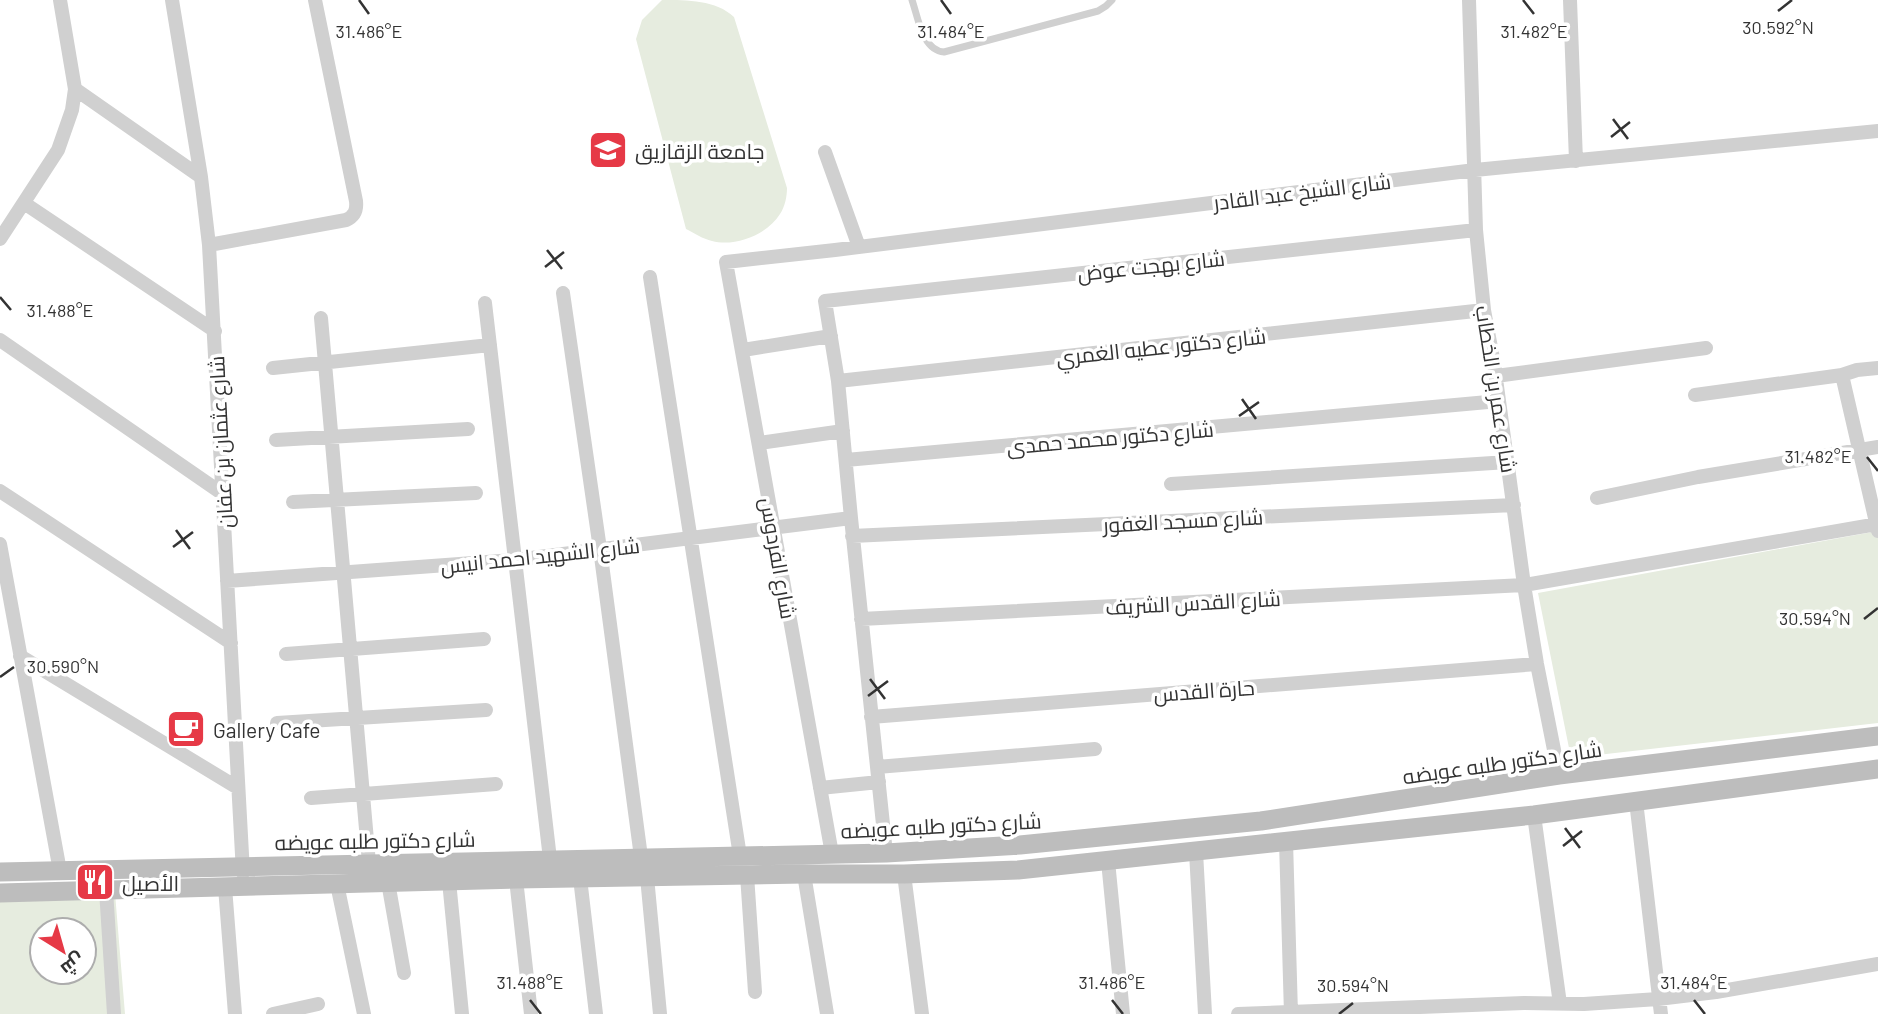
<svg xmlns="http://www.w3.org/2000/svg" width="1878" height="1014" viewBox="0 0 1878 1014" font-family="Barlow,Cairo,sans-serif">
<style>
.green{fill:#e6ecdf;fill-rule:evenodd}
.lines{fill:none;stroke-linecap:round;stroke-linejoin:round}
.lane{stroke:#d0d0d0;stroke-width:7}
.street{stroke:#d0d0d0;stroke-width:14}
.secondary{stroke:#bdbdbd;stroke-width:19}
.ticks{fill:none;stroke:#333;stroke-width:2.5}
.labels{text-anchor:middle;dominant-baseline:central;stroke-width:7;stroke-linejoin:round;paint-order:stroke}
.poi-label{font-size:21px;fill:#333;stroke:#fff;text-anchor:start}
.street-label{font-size:21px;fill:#333;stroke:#fff}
.ticks-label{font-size:18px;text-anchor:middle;fill:#333;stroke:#fff;stroke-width:7;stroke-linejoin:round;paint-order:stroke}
</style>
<rect width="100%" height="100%" fill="#fff"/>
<path class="green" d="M662 0C688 0 716 0 734 17L787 188C787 196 785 207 780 214 767 235 735 247 712 241 703 239 694 233 686 229L636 39 642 20Z
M1878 531V723L1571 758 1538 593Z
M115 893 125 1014H0V897ZM42 930H84V972H42Z"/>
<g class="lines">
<path class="lane" d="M912 0C918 17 922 50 944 52L1098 11 1106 6 1112 0"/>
<path class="street" d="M172 0 201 177 209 245 243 873
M1469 0 1476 230 1484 310 1494 364 1524 585 1537 664 1559 775
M1570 0 1576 161
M75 89 201 177
M825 152 859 247
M24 203 215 331
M0 239 58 150 72 110 75 89 60 0
M209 245 346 220C355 216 357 210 356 201L315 0
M650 277 740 856
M563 293 600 549 641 857
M485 303 550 859
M321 318 369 863
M0 340 223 494
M743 350 831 336
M273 368 490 345
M1496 376 1706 348
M838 381 1484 310
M1695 395 1842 375
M276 440 468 429
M759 443 843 431
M846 460 1499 401
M1171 484 1508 462
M0 491 231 643
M1597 498 1698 477 1878 447
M293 502 476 493
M1878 531 1842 375 1857 370 1878 368
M852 536 1514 505
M0 544 60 871
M227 581 515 560 851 518
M861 619 1524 585 1878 524
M286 654 484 639
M20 656 238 788
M871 717 1537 664
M277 723 486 710
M877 767 1095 749
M820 788 879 782
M311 798 496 784
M1636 801 1661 1014
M1534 815 1560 1004
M1286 841 1291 1014
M1196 852 1205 1014
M886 853 851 518 838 381 825 301 1476 230
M832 854 726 262 835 250 1475 170 1878 131
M1108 861 1123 1014
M804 874 827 1014
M904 874 922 1014
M747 875 755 992
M647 877 660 1014
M580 878 596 1014
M516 879 531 1014
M449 881 462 1014
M388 882 404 973
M337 884 364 1014
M225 887 235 1014
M106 890 114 1014
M273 1014 318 1004
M1238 1014 1524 1003 1584 1004 1658 999 1716 992 1878 964"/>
<path class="secondary" d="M0 872 886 853 1020 845 1261 821 1559 775 1878 736
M0 893 516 879 804 874H904L1018 870 1534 815 1878 769"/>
</g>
<path class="ticks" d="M359 0 369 14M941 0 951 14M1523 0 1534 14M1778 11 1792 0M1613 119 1628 139M1611 137 1630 122M547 250 562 269M545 267 564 252M0 297 11 310M1242 399 1256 419M1239 416 1259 402M1867 457 1878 471M176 530 190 549M173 547 193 532M1864 619 1878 608M0 677 14 667M870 679 885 699M868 696 888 681M1565 828 1580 848M1563 846 1582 831M530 1000 541 1014M1112 1000 1123 1014M1694 1000 1705 1014M1339 1014 1353 1003"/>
<defs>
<g id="university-square" transform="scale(2.0125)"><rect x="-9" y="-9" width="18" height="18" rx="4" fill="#e63946" stroke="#fff"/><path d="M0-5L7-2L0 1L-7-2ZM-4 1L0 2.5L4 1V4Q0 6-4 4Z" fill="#fff"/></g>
<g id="cafe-square" transform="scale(2.0125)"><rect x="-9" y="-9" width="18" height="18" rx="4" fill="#e63946" stroke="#fff"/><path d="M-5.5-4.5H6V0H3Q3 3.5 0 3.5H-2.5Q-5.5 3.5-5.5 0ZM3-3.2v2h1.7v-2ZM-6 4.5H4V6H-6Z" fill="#fff"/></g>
<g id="restaurant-square" transform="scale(2.0125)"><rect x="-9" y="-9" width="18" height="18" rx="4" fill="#e63946" stroke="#fff"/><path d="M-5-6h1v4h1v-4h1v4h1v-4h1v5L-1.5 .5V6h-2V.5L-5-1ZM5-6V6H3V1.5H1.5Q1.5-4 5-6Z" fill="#fff"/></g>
</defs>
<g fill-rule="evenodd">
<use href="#university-square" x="608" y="150"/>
<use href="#cafe-square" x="186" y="729"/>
<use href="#restaurant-square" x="95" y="882"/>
</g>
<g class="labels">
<g class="poi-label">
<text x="635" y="150">جامعة الزقازيق</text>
<text x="213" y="729">Gallery Cafe</text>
<text x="122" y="882">الأصيل</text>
</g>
<g class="street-label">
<text transform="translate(1302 191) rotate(-7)">شارع الشيخ عبد القادر</text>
<text transform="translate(1151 265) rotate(-6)">شارع بهجت عوض</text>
<text transform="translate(1161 346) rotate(-6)">شارع دكتور عطيه الغمري</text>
<text transform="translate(1497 389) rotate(81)">شارع عمر بن الخطاب</text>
<text transform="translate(1110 437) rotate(-5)">شارع دكتور محمد حمدى</text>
<text transform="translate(220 442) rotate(-93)">شارع عثمان بن عفان</text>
<text transform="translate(1183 520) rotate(-3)">شارع مسجد الغفور</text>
<text transform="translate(540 555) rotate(-6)">شارع الشهيد احمد انيس</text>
<text transform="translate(779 558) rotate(80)">شارع الفردوس</text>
<text transform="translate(1193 602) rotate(-3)">شارع القدس الشريف</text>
<text transform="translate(1204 690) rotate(-4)">حارة القدس</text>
<text transform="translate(1502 762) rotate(-8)">شارع دكتور طلبه عويضه</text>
<text transform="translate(941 825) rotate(-3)">شارع دكتور طلبه عويضه</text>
<text transform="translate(375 840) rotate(-1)">شارع دكتور طلبه عويضه</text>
</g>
</g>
<g class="ticks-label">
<text x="1778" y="34">30.592°N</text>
<text x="369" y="38">31.486°E</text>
<text x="951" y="38">31.484°E</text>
<text x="1534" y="38">31.482°E</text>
<text x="60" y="317">31.488°E</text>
<text x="1818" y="463">31.482°E</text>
<text x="1815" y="625">30.594°N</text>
<text x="63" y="673">30.590°N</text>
<text x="530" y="989">31.488°E</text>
<text x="1112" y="989">31.486°E</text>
<text x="1694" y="989">31.484°E</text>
<text x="1353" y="992">30.594°N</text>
</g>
<g transform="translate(63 951) rotate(143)"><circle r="33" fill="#ffffff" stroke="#adadad" stroke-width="2"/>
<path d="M0-5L12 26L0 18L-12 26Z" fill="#e63946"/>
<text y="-10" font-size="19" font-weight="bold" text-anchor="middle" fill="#333333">ش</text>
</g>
</svg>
